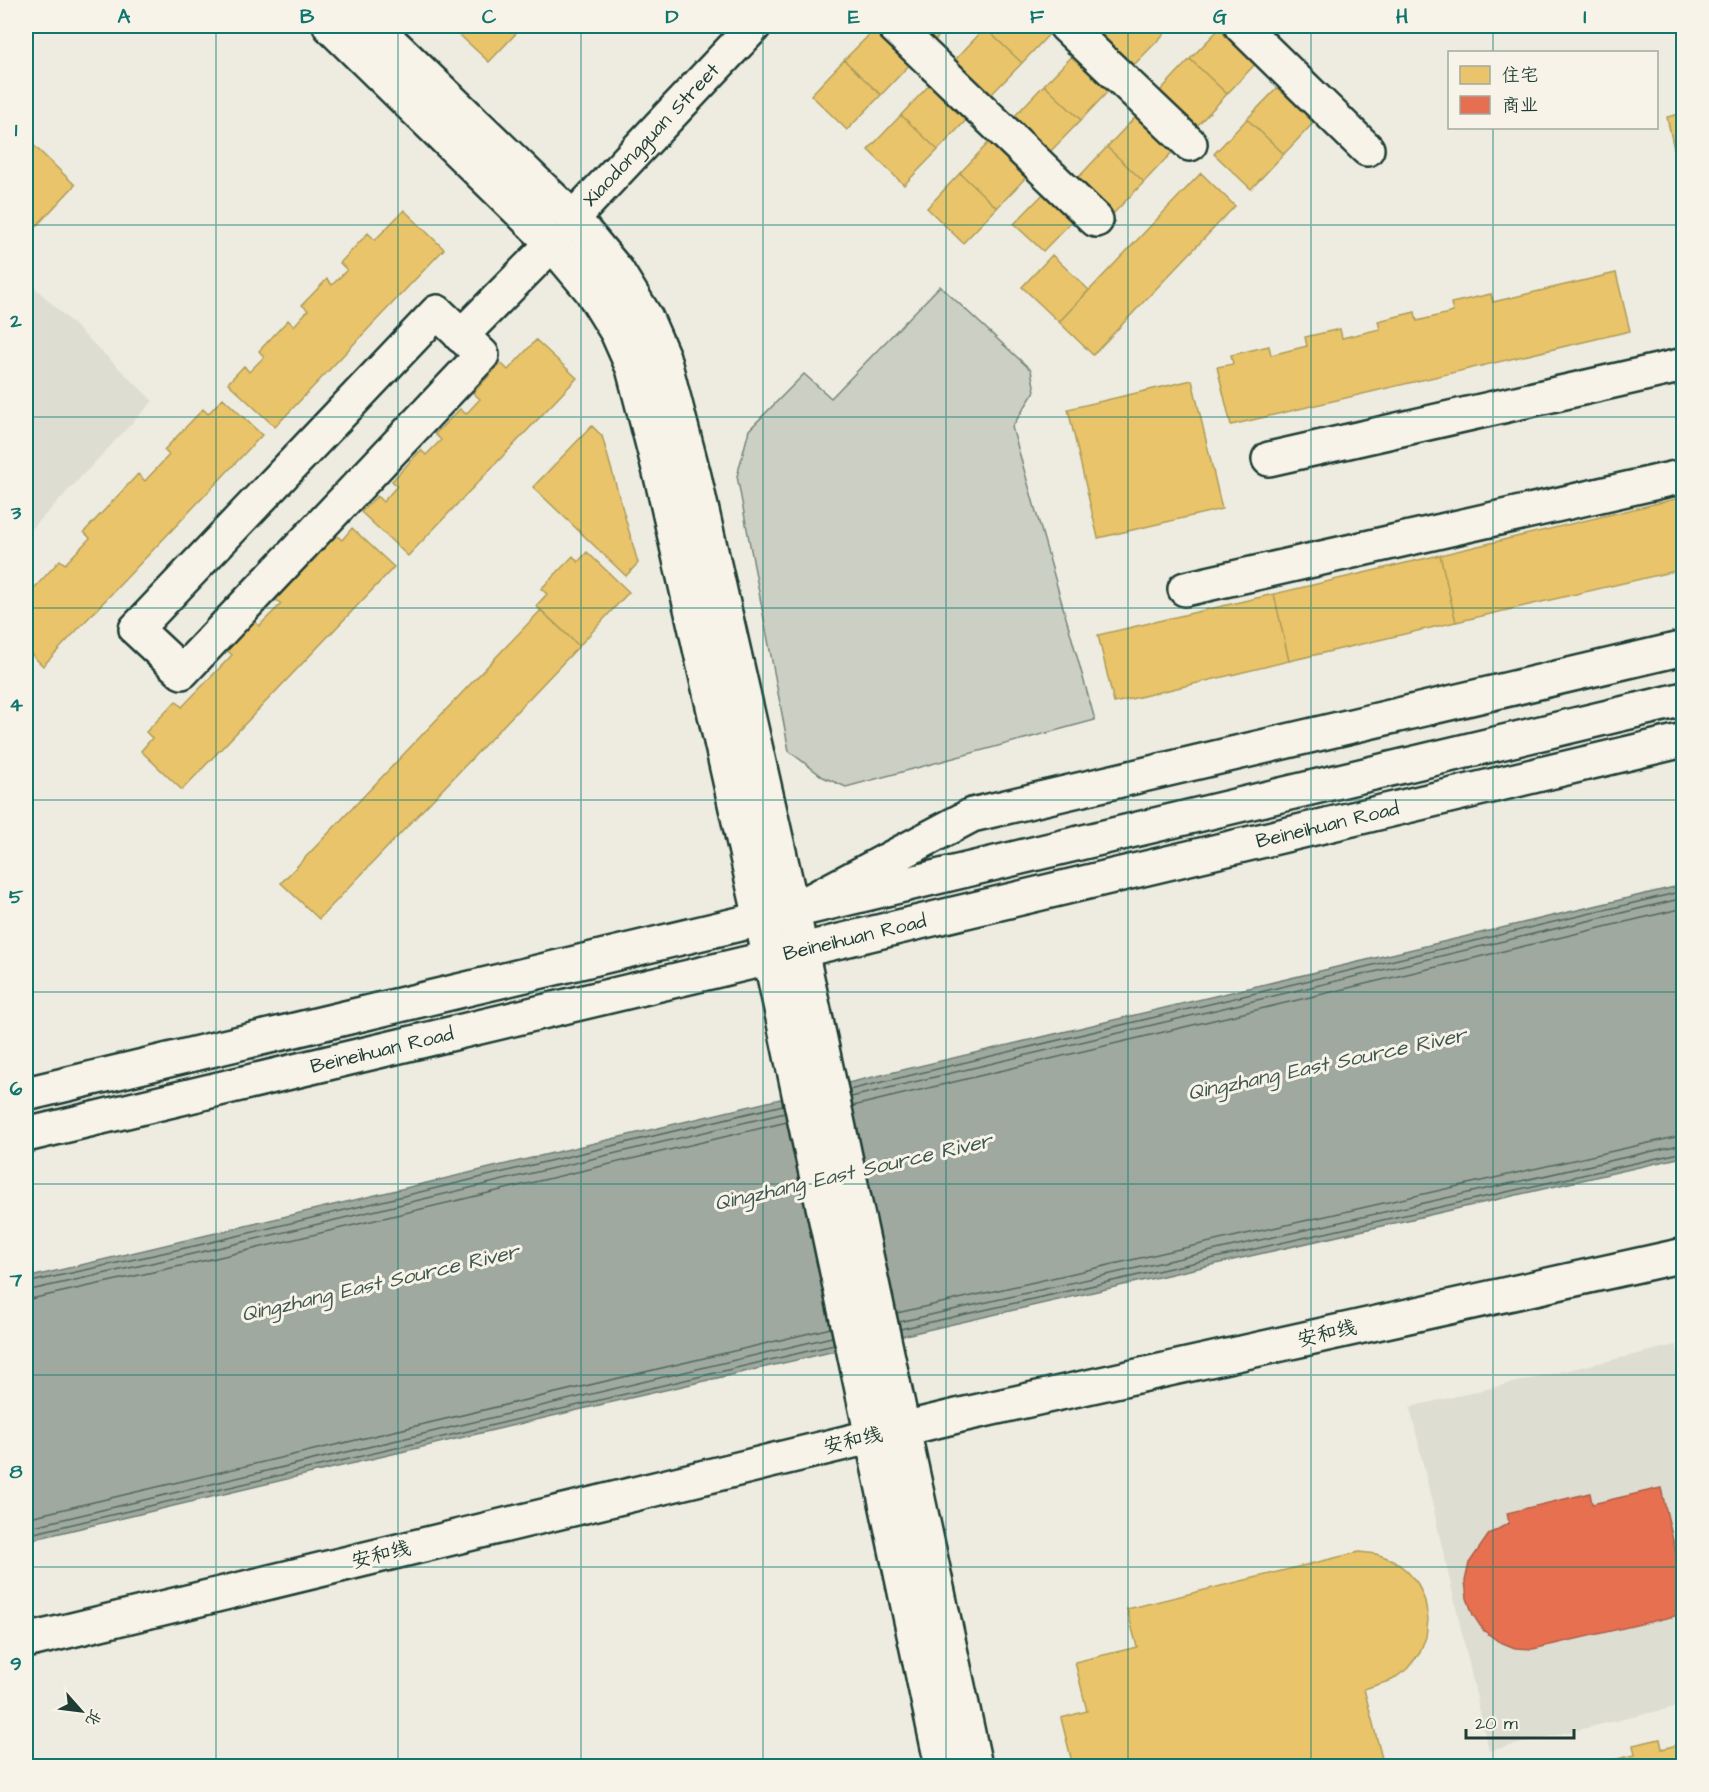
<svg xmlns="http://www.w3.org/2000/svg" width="1709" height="1792" viewBox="0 0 1709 1792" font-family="'Architects Daughter','LXGW WenKai TC',sans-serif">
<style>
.built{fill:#ddddd2}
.green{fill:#cccfc4;stroke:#76867c;stroke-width:1.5}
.water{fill:#9fa99f;stroke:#6c7e74;stroke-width:1.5}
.homes{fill:#e9c46a;stroke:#ac9c5a;stroke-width:1.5}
.shops{fill:#e76f51;stroke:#ab6048;stroke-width:1.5}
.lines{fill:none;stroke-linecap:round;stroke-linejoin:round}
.shore{stroke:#52685f;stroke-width:1.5}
.minor-casing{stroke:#1f3d34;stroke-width:38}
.major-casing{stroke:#1f3d34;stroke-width:38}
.minor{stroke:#f7f3e8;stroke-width:33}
.major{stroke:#f7f3e8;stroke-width:33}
.grid{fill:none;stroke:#0f766e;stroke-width:1.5;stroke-opacity:0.55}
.labels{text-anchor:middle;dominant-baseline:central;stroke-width:6;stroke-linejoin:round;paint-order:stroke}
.street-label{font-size:20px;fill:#1f3d34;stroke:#f7f3e8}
.water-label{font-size:21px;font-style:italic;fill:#3f584f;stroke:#f7f3e8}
.neatline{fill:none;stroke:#0f766e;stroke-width:2}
.grid-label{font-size:20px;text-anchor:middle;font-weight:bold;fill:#0f766e}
</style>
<rect width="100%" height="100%" fill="#eeece1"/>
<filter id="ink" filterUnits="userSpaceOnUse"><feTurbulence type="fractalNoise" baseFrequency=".0167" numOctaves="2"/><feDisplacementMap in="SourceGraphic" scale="12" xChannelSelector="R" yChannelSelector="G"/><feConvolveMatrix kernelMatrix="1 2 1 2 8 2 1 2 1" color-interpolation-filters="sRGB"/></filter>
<g filter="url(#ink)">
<path class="built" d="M26 279 153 401 26 535Z
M1676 1345 1684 1375 1683 1705 1489 1751 1410 1407Z"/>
<path class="green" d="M940 286 1031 370 1035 391 1012 427 1095 720 846 787 823 777 789 751 737 476 749 430 804 374 831 398Z"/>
<path class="water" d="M1683 885V1157L582 1409 26 1541V1278Z"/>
<path class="homes" d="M450 26H523L489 62Z
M878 26 914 60 881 95 844 60Z
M913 26H949L932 43Z
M987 26H1053L1055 28 1022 63 985 28Z
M1101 26H1157L1165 33 1131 68 1095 32Z
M1157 26H1171L1165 33Z
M1222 26 1260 59 1227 94 1190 59Z
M985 28 1022 63 988 98 952 63Z
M1078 50 1114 85 1081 120 1044 85Z
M1190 59 1227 94 1194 129 1157 94Z
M844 60 881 95 847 130 811 95Z
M934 80 971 115 938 150 901 115Z
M1281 84 1317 119 1284 154 1247 119Z
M1044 85 1081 120 1047 155 1011 120Z
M1140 112 1177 147 1144 182 1107 147Z
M1684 113V181H1681L1667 117Z
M901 115 938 150 904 185 868 150Z
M1247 119 1284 154 1251 189 1214 154Z
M26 138 75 185 26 237Z
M993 138 1030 173 997 208 960 173Z
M1107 147 1144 182 1110 217 1074 182Z
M960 173 997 208 963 243 927 208Z
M1201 173 1235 206 1093 355 1059 322Z
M1047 190 1076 217 1043 251 1014 224Z
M404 210 444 249 275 427 228 383 244 366 249 372 264 357 259 351 288 320 294 326 308 310 302 305 327 279 332 285 347 270 340 263 368 233 375 240Z
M1052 255 1089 290 1059 322 1022 287Z
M1616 273 1630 331 1231 425 1217 367 1233 364 1231 355 1269 346 1271 355 1307 346 1305 337 1340 329 1342 338 1380 329 1378 321 1415 312 1417 321 1453 312 1451 303 1491 294 1493 302Z
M536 340 577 378 408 556 361 512 377 496 383 502 397 486 392 481 421 450 426 455 441 440 435 434 460 409 466 414 480 399 473 393 501 363 508 370Z
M1192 380 1222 509 1098 538 1068 409Z
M223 398 262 435 43 666 26 649V597L60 560 65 564 90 538 84 532 138 474 145 481 169 455 164 450 203 409 208 414Z
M592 426 602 436 638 563 626 576 533 487Z
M1684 497V569L1456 622 1440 555Z
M352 528 394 567 182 790 141 751 152 738 146 732 176 701 182 707 232 655 226 649 253 620 259 626 281 604 274 598 335 534 342 540Z
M587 552 629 592 579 646 536 606 547 594 541 589 573 556 578 562Z
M1440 555 1456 622 1289 661 1274 594Z
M1274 594 1289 661 1114 703 1098 635Z
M541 610 579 646 319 919 281 883Z
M1359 1552 1376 1554 1393 1560 1407 1571 1418 1584 1425 1601 1428 1619 1426 1637 1419 1654 1407 1669 1392 1680 1364 1689 1384 1766H1073L1061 1718 1087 1711 1075 1662 1137 1647 1127 1609Z
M1660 1739 1662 1749 1684 1743V1766H1587L1635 1755 1633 1745Z"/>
<path class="shops" d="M1661 1488 1684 1588V1614L1533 1649 1515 1648 1498 1641 1483 1630 1473 1615 1467 1598 1465 1581 1469 1563 1489 1534 1509 1523 1507 1513 1590 1493 1592 1504Z"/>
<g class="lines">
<path class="shore" d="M849 1090 1684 891
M851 1097 1684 898
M853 1106 1684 908
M26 1283 199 1245 783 1105
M26 1291 201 1252 785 1113
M26 1300 203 1261 787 1122
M897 1313 1684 1135
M899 1322 1684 1144
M900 1329 1684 1152
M26 1518 831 1328
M26 1528 832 1337
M26 1535 834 1345"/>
<g class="minor-casing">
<g id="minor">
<path d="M894 26 1096 220"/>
<path d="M1066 26 1190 144"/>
<path d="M1241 26 1367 149"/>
<path id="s1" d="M573 218 754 26"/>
<path d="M437 312 482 355 182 672 136 629Z"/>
<path d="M461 336 552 244"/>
<path d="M1269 459 1684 365"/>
<path d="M1185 589 1684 476"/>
<path d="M808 902 972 815 1684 648"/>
<path d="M801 950 975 1766"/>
<path d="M770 957 942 1766"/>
</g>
</g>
<g class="major-casing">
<g id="major">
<path d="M330 26 548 239 591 290 617 332 633 368 663 484 766 941"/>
<path d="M374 26 573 218 617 271 646 318 663 357 694 476 797 931"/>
<path d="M26 1094 1684 699"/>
<path id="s2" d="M26 1135 1684 740"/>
<path d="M26 1641 961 1415 1684 1255"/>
</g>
</g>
<use href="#minor" class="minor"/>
<use href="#major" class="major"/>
</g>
</g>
<path class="grid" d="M216 26V1766M398 26V1766M581 26V1766M763 26V1766M946 26V1766M1128 26V1766M1311 26V1766M1493 26V52M1493 128V1766M26 225H1684M26 417H1684M26 608H1684M26 800H1684M26 992H1684M26 1184H1684M26 1375H1684M26 1567H1684"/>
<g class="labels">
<g class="street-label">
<text stroke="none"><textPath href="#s1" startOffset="114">Xiaodongguan Street</textPath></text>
<text stroke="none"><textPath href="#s2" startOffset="1338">Beineihuan Road</textPath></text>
<text stroke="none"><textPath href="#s2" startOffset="852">Beineihuan Road</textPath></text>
<text stroke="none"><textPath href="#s2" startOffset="366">Beineihuan Road</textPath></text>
<text transform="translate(1327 1334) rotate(-13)">安和线</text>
<text transform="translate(853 1441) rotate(-13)">安和线</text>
<text transform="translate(381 1555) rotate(-14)">安和线</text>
</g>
<g class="water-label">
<text transform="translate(1327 1064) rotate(-12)">Qingzhang East Source River</text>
<text transform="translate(853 1172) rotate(-13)">Qingzhang East Source River</text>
<text transform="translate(380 1283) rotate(-13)">Qingzhang East Source River</text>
</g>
</g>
<rect width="1709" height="1792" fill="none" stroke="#f7f3e8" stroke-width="66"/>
<rect x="1448" y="51" width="210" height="78" fill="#f7f3e8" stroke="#a1aaa0" stroke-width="1.5"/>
<rect x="1460" y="66" width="30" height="18" fill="#e9c46a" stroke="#a1aaa0" stroke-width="1.5"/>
<text x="1502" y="81" font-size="18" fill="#1f3d34">住宅</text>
<rect x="1460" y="96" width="30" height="18" fill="#e76f51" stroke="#a1aaa0" stroke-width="1.5"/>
<text x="1502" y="111" font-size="18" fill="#1f3d34">商业</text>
<g transform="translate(81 1711) rotate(118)" stroke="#f7f3e8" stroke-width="4.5" paint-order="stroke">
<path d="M0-4.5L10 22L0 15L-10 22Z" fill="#1f3d34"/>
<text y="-9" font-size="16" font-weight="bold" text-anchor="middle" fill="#1f3d34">北</text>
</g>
<path d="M1466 1729v9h108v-9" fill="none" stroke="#1f3d34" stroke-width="3"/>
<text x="1475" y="1729" font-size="18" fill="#1f3d34" stroke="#f7f3e8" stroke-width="4.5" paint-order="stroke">20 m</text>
<rect x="33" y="33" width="1643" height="1726" class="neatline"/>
<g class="grid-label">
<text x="124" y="23">A</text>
<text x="307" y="23">B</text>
<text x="489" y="23">C</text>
<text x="672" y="23">D</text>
<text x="854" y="23">E</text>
<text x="1037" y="23">F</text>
<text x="1220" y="23">G</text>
<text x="1402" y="23">H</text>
<text x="1585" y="23">I</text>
<text x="16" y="136">1</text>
<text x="16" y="327">2</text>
<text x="16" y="519">3</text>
<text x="16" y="711">4</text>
<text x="16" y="903">5</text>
<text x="16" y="1095">6</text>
<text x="16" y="1286">7</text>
<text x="16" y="1478">8</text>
<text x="16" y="1670">9</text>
</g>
</svg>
